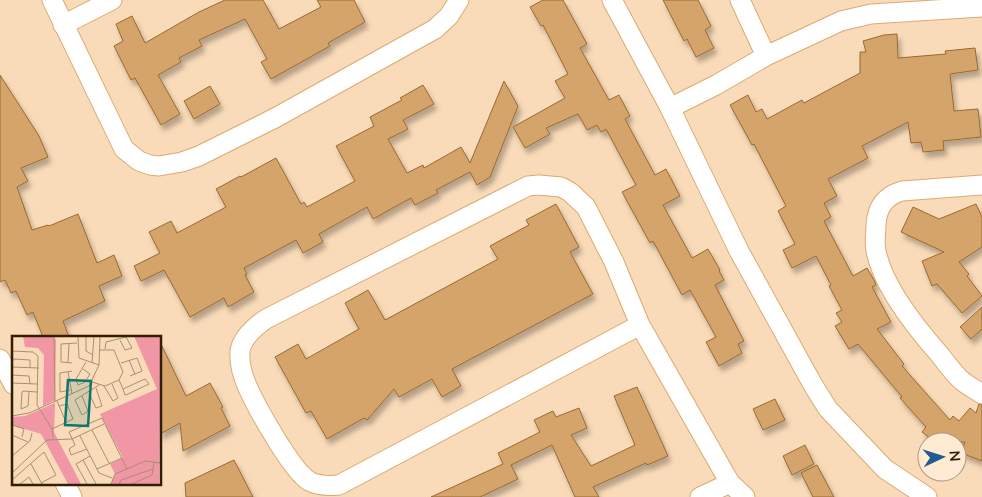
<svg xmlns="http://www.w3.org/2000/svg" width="982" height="497" viewBox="0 0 982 497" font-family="Lato,sans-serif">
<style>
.building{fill:#d4a46a;stroke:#976a30;filter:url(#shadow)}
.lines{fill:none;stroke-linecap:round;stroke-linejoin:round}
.minor-casing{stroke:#dbaa71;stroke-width:21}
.minor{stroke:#fff;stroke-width:19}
.inset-road{fill:none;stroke:#a98f71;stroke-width:1}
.view{fill:#0f766e;fill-opacity:0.15;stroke:#0f766e;stroke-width:2.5}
.inset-edge{fill:none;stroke:#301e05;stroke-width:2.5}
</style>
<defs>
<filter id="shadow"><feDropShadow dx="3" dy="5.5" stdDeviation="2.5" flood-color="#0004"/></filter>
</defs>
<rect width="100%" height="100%" fill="#f9dbb9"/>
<path class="building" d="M225 0H263L279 29 321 7 317 0H354L365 22 328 43 330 46 271 79 261 62 267 59 245 19 199 40 202 46 179 58 181 62 158 75 180 114 161 125 135 78 131 80 114 46 123 41 116 24 132 16 145 43 199 12Z
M543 0H563L587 44 580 48 609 100 619 95 630 116 625 119 655 175 666 169 680 196 663 205 692 258 708 249 720 270 719 271 724 280 715 285 744 341 738 344 742 353 719 366 706 342 716 337 690 290 682 295 653 241 650 243 622 192 636 185 606 129 601 132 597 125 587 130 578 114 546 128 550 134 525 148 513 127 565 98 555 81 568 74 543 25 541 26 530 7Z
M663 0H698L711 26 705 30 714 48 696 57 687 39 684 41Z
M897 34 898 58 946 54 945 51 975 48 978 70 950 74 954 111 978 109 981 137 943 141 944 150 923 152 921 142 911 143 908 122 862 146 868 158 828 179 837 196 824 203 831 217 824 221 853 276 867 268 874 280 876 285 872 287 891 322 877 329 904 364 902 366 950 420 953 416 959 421 970 408 976 413 979 404 982 405V461L961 453 965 442H935L922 432 926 427 900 398 902 397 858 344 849 349 835 326 842 322 836 313 842 310 829 286 831 285 816 256 792 268 783 250 795 244 778 211 786 206 754 144 752 145 730 105 748 95 756 112 762 109 767 119 802 100 804 103 860 73V52H866L863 41 884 35Z
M0 75 39 136 48 157 21 168 28 181 17 187 32 230 48 225 49 226 78 214 97 263 114 255 122 276 99 286 105 301 63 321 69 337H43L33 312 27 315 16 291 11 293 5 280 0 282Z
M504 81 518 106 490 177 477 185 470 172 436 190 438 193 415 205 411 198 373 219 367 207 319 234 323 242 303 253 296 240 244 268 247 274 245 275 254 292 228 307 224 298 190 317 164 270 141 281 134 266 160 253 149 232 171 221 177 233 226 207 216 189 240 176 241 177 276 158 301 204 304 202 307 207 355 181 336 146 374 126 370 117 402 100 400 98 423 85 434 104 403 120 408 129 388 139 407 173 423 165 424 168 461 147 470 163Z
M210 86 220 104 194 119 184 101Z
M556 204 579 247 570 252 593 294 452 369 461 386 442 397 432 379 399 397 394 389 367 420 364 418 327 439 311 411 306 413 275 357 298 344 306 359 359 329 345 303 368 290 385 320 498 259 490 246 529 225 526 220Z
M976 204 982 217V247L959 262 969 274 967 276 982 296 962 313 937 284 932 286 922 261 944 252 901 232 913 207 939 219Z
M982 307V329L971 339 960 327Z
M160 342 186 396 210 383 223 407 221 408 230 426 183 451 180 423 160 434Z
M637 387 668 456 647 465 646 463 593 487 599 497H575L552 445 511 465 518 479 480 497H431L503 464 498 453 540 432 534 420 553 411 556 417 579 408 587 428 571 435 591 466 635 445 614 396Z
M775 399 785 420 763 430 753 409Z
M805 445 814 464 792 475 783 456Z
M234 460 253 497H186L185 483Z
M817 465 834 497H813L801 473Z"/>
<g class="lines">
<g class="minor-casing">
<path id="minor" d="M52 0 124 149 139 161 150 165 159 166 182 162 199 156 275 118 435 29 449 16 459 0
M612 0 670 108 739 251 813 385 828 409 885 469 927 497
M740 0 766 56
M63 25 112 0
M670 108 716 85 766 56 841 21 871 14 982 7
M982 185 902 191C885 196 877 207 876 225 876 233 874 243 876 251 883 287 917 329 940 355 946 363 953 372 960 379 966 385 975 389 982 394
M640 325 339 485C329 486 318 486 309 481 292 471 257 408 248 388 243 377 239 363 240 351 242 338 256 326 266 319L528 186 539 185 561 187 570 192 586 207 614 262 640 325 730 483 745 497
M0 359 14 385
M65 483 72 497
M700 497 730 483"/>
</g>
<use href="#minor" class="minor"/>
</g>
<g transform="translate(12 336)">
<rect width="149" height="149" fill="#f9dbb9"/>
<path d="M11 0H41L44 4 43 64 31 70 32 19 26 12 13 11ZM122 0H149L147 148H99L103 138 98 128 111 122 88 78 145 53ZM43 67 42 96 69 148H56L29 98 0 89V81L13 80Z" fill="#f096a4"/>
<path class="inset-road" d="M42 0 43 66M66 0 67 22 87 29M74 0V15L81 19M93 13 94 6 114 1 120 12 113 14 108 4M0 15 21 16 26 20 25 69 40 93 41 102M117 24 123 38M0 26 2 23 18 24V32M56 27 57 7M60 27 49 26V8L65 7M80 27 82 0M109 27 125 22 130 35 118 40M0 31 27 32M71 33 78 38 73 46 66 49 64 43 74 26M56 36 60 58M0 39 17 40 18 48M107 44 111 53 113 59H114L137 48 133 43 111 53M80 46 93 50 107 44 111 36 102 14H87M0 47 25 48M92 50 101 65 106 62 100 48M58 54 48 56V37L60 35M0 55V73M17 56 16 70 9 73 10 56 11 55 25 56M77 57 84 72 90 70 84 52M70 60 76 75 70 79 63 64 87 49M45 65 54 86M0 80 17 77 77 50 87 29 88 0M0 89 12 93 10 101M40 93 61 83 55 68 47 70M80 94 97 127M0 99 16 106M68 100 87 137 100 142M75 113 59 119 57 113 63 109 57 96 90 82 115 133M0 120 18 105 20 97M71 124 84 148M19 128 30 148M85 133 110 122M0 137 35 104 60 103 92 88M0 144 32 116 44 139 29 147M8 148 17 141 21 148M75 148 64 128 78 120M99 148 103 138 115 133 133 125 149 127M107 148 109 144 141 133M120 148 140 139 142 126"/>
<path class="view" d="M56 44 79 45 76 90 53 89Z"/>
<rect width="149" height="149" class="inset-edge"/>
</g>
<g transform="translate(942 457) rotate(86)"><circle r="24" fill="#ffead3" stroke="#ac9881"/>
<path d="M0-4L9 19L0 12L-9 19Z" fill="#215b93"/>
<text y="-8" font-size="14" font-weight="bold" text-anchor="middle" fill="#301e05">N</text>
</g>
</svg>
